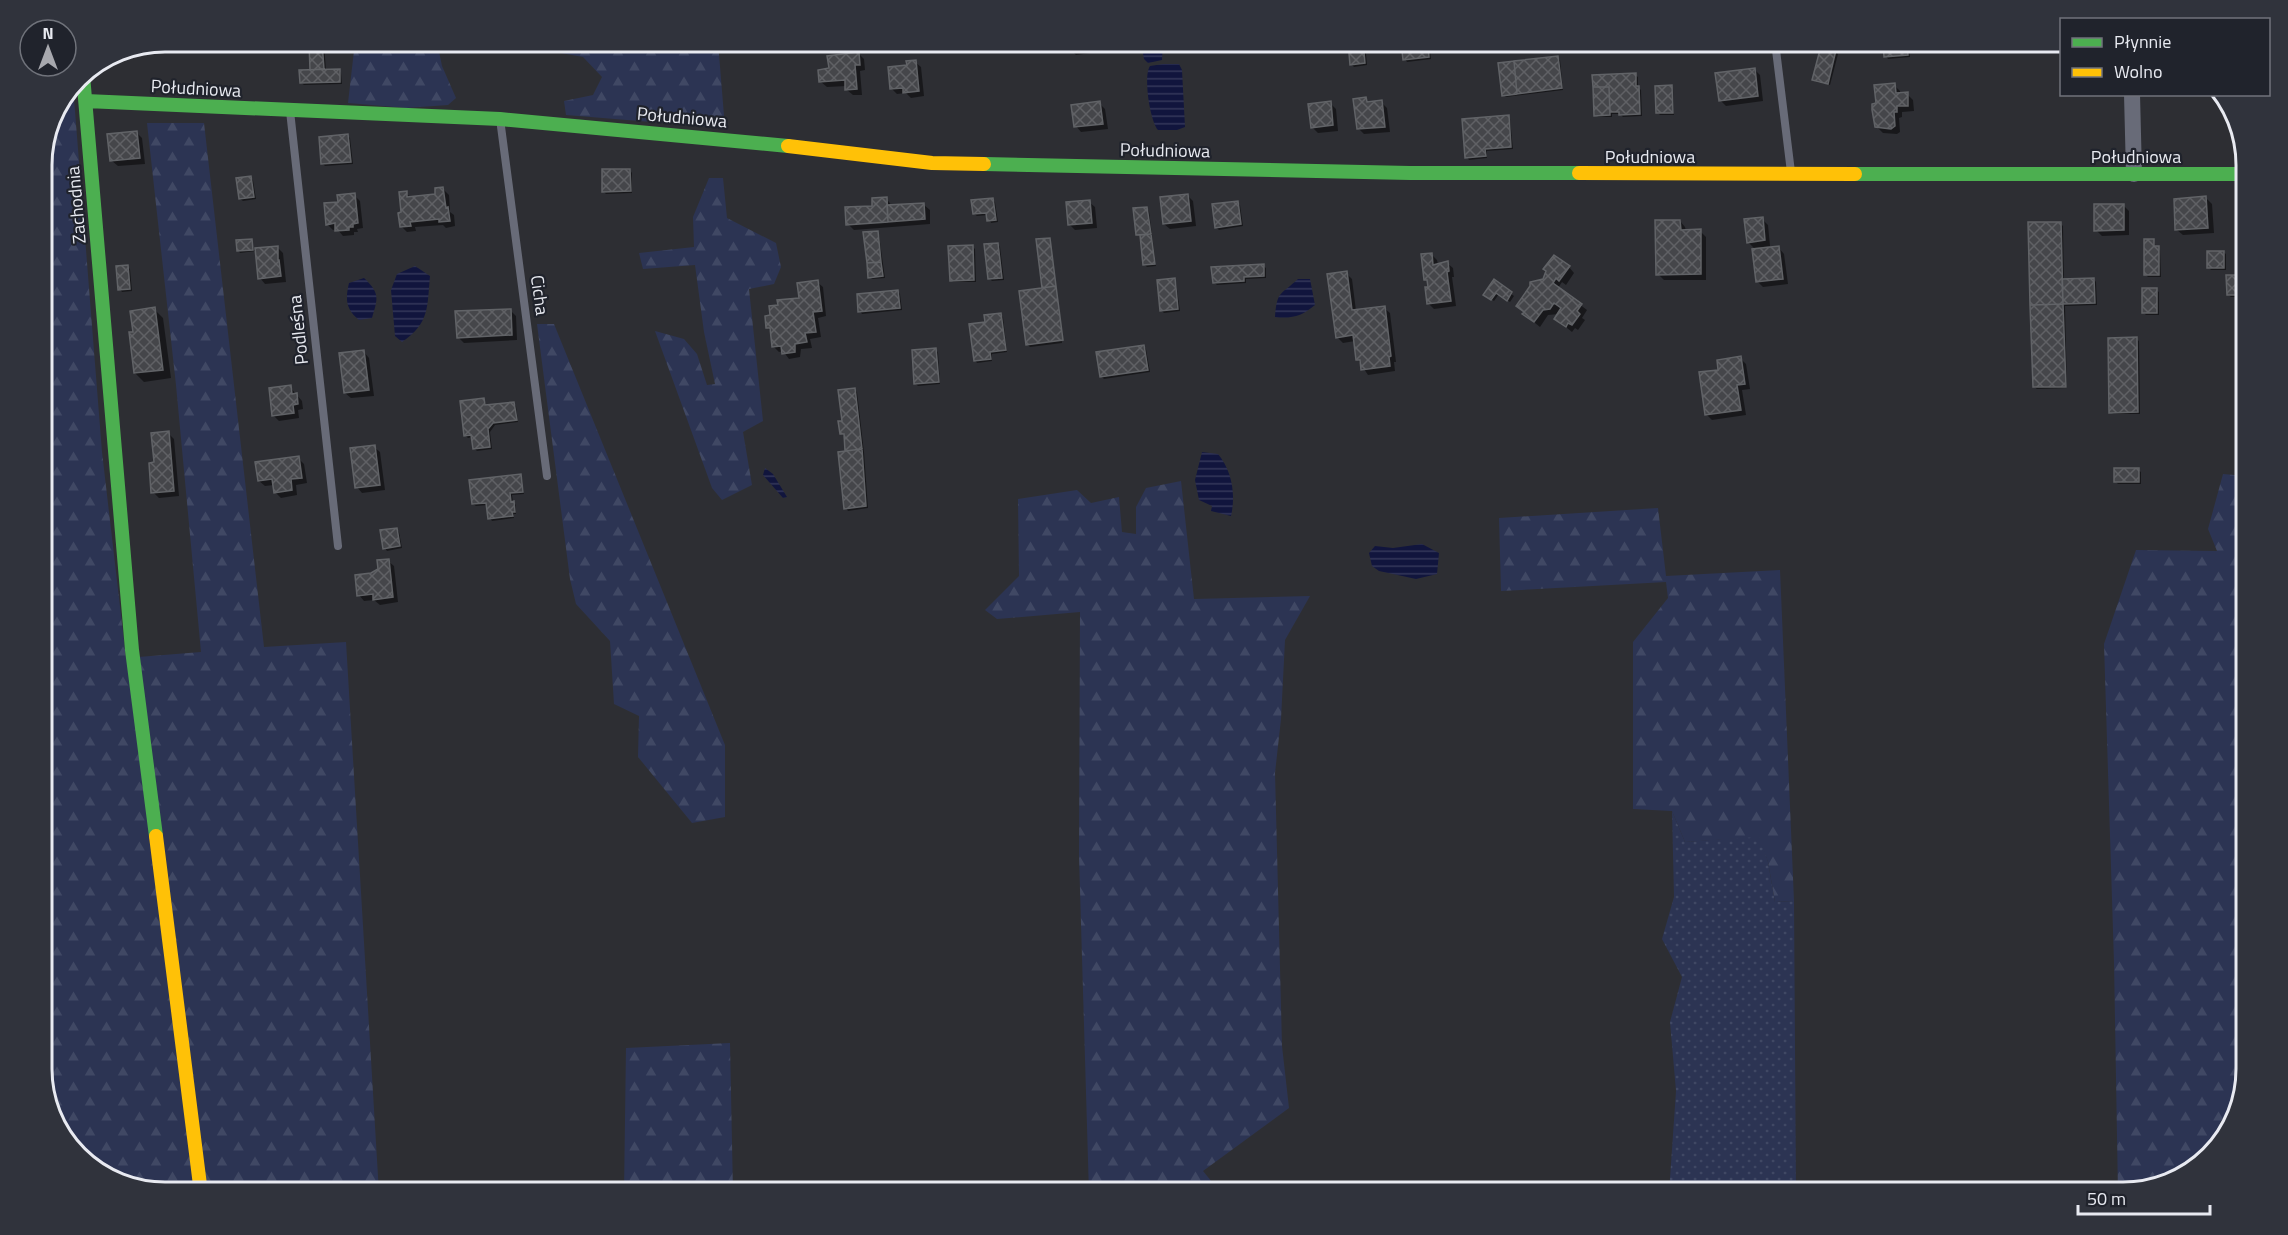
<svg xmlns="http://www.w3.org/2000/svg" width="2288" height="1235" viewBox="0 0 2288 1235" font-family="'Titillium Web',sans-serif">
<style>
.grass{fill:url(#grass-dots)}
.forest{fill:url(#forest-firs)}
.water{fill:url(#water-rules)}
.shadow{fill:#0007}
.building{fill:url(#building-cross-hatch);stroke:#616367;stroke-width:1.5}
.lines{fill:none;stroke-linecap:round;stroke-linejoin:round}
.path{stroke:#676a71;stroke-width:3;stroke-dasharray:4.5 4.5;stroke-linecap:butt}
.lane{stroke:#686b78;stroke-width:8}
.street{stroke:#686b78;stroke-width:16}
.fast{stroke:#4caf50;stroke-width:14}
.slow{stroke:#ffc107;stroke-width:14}
.labels{text-anchor:middle;dominant-baseline:central;stroke-width:4.5;stroke-linejoin:round;paint-order:stroke}
.street-label{font-size:18px;fill:#e8eaf1;stroke:#20232c}
.rim{fill:none;stroke:#e8eaf1;stroke-width:3}
</style>
<defs>
<pattern id="grass-dots" width="8" height="8" patternUnits="userSpaceOnUse" patternTransform="scale(1.5)"><rect width="8" height="8" fill="#2c3453"/><path d="M2 2h.1M6 6h.1" fill="none" stroke="#404864" stroke-width="1.8" stroke-linecap="round"/></pattern>
<pattern id="forest-firs" width="22" height="20" patternUnits="userSpaceOnUse" patternTransform="scale(1.5)"><rect width="22" height="20" fill="#2c3453"/><path d="M5 1l3.5 6h-7zM16 11l3.5 6h-7z" fill="#404864"/></pattern>
<pattern id="water-rules" width="6" height="5" patternUnits="userSpaceOnUse" patternTransform="scale(1.5)"><rect width="6" height="5" fill="#11153d"/><path d="M0 2.5h6" fill="none" stroke="#34375a"/></pattern>
<pattern id="building-cross-hatch" width="8" height="8" patternUnits="userSpaceOnUse" patternTransform="scale(1.5)"><rect width="8" height="8" fill="#45464a"/><path d="M0 0l8 8M0 8l8-8" fill="none" stroke="#606165"/></pattern>
</defs>
<rect width="100%" height="100%" fill="#2d2e33"/>
<path class="grass" d="M1672 811 1685 842 1760 836 1768 862 1775 902 1794 901 1796 1193H1669L1676 1091 1670 1022 1682 977 1662 939 1674 897Z"/>
<path class="forest" d="M355 42H437L442 66 456 98 448 105 406 108 348 103Z
M542 42H718L725 128 566 115 564 101 593 95 602 77 583 57 545 50Z
M73 86 102 452 126 658 201 652 176 385 147 123H204L264 647 346 642 379 1193H166L111 1180 63 1138 42 1078V158L55 111Z
M709 178H723L727 218 776 243 781 267 774 284 749 289 763 421 743 432 752 485 722 500 712 488 655 331 684 339 697 354 707 385 715 384 704 332 695 265 643 269 639 253 694 247 693 217Z
M537 324H554L725 745V817L692 823 638 757 639 716 614 704 610 641 576 604 570 579Z
M2223 474 2246 476V1069L2238 1105 2220 1122 2225 1133 2185 1176 2118 1193 2114 962 2104 644 2136 550 2217 551 2208 529Z
M1181 481 1194 599 1310 596 1285 640 1281 719 1275 773 1282 1046 1289 1108 1203 1171 1221 1193H1089L1079 856 1080 612 997 619 985 610 1019 576 1018 499 1077 490 1091 503 1119 497 1122 532 1136 534V507L1146 488Z
M1658 508 1666 576 1780 570 1794 901 1775 902 1768 862 1759 837 1685 842 1672 811 1633 809V642L1668 598 1666 582 1501 591 1499 518Z
M730 1043 733 1193H624L626 1048Z"/>
<path class="water" d="M1141 42H1163L1162 60 1148 63 1144 59Z
M1163 64H1179L1182 70 1185 127 1177 130H1158C1150 121 1143 76 1150 66Z
M415 266 430 276C427 307 430 323 402 342L395 336 391 290 397 274Z
M364 278C380 293 378 298 372 318L359 320C346 309 345 300 349 283Z
M1298 279H1310L1315 305C1302 316 1292 319 1275 317 1277 290 1281 295 1298 279Z
M1202 452 1218 454C1232 471 1236 494 1231 516L1211 511 1212 506 1199 500 1195 480Z
M765 468 773 474 787 497 783 498 763 475Z
M1422 544 1439 553 1437 574 1416 579 1379 571 1372 566 1369 553 1375 546 1393 548Z"/>
<path class="shadow" d="M310 42H324L326 71 339 70 341 73 342 84 304 85 301 83 311 71Z
M1069 42H1097L1098 52 1076 55 1070 49Z
M1349 42H1365L1367 65 1354 67 1352 65Z
M1415 42 1429 43 1431 59 1407 62 1405 59Z
M1889 42H1908L1910 57 1888 59 1886 56Z
M1836 51 1838 54 1830 85 1816 82 1814 79Z
M858 53 864 59 865 70 860 71 862 95H853L847 90V86L827 87 821 82 831 70Z
M1557 58 1560 60 1563 90 1506 97 1503 95Z
M915 62 921 67 924 96 911 98 906 93 897 94 892 89 909 66Z
M1754 69 1760 75 1763 101 1726 106 1720 100Z
M1635 75 1638 77V87L1641 90 1642 116 1623 117 1620 114H1612V117H1598L1596 115 1594 76Z
M1894 85 1900 91V94H1907L1913 100 1914 111 1902 112V117L1899 118 1900 132 1897 134 1883 133 1877 127Z
M1671 86 1673 89 1674 115H1660L1658 113Z
M1365 99 1370 103 1381 102 1387 108 1390 132 1364 134 1358 128Z
M1099 103 1105 109 1108 129 1081 132 1076 126Z
M1330 103 1336 109 1338 131 1318 133 1312 127Z
M1508 116 1510 119 1513 149 1487 151V158L1469 160 1467 157Z
M136 132 142 138 145 164 118 166 112 161Z
M348 136 350 138 353 164 325 166 323 164Z
M630 170 632 173V193L606 194 603 191Z
M251 178 253 180 256 199 243 201 240 199Z
M443 189 449 195 450 212 454 215 455 226 446 228 443 225 415 227 416 231 407 232 401 226 406 193 411 198 437 195Z
M354 195 360 201 363 228 357 229 358 232H354V235L343 236 337 229 333 230 327 224 340 203Z
M1187 195 1193 201 1196 226 1170 229 1164 224Z
M886 198 892 206 924 205 930 210V224L854 230 848 224Z
M2206 198 2212 204 2214 233 2183 235 2177 230Z
M993 200 995 202 998 222 991 223 988 215 977 216 974 214Z
M1089 202 1095 207 1097 228 1075 230 1069 224Z
M1237 203 1240 205 1243 226 1219 230 1216 227Z
M2123 205 2129 211V235L2102 236 2096 230Z
M1147 208 1149 211 1156 266 1147 267 1144 264 1141 237 1138 234Z
M2246 210V248L2238 240Z
M1762 219 1768 225 1770 246 1754 248 1748 242Z
M1680 221 1685 227 1686 231H1700L1706 237V280H1664L1658 274Z
M2060 223 2063 226 2064 280 2094 279 2096 282 2097 305 2065 306 2067 388 2037 389 2034 387Z
M877 232 879 235 885 278 872 279 870 277Z
M251 240 254 250 277 247 283 253 286 282 265 284 260 278 257 251 240 253 238 250Z
M1049 240 1062 343 1030 347 1027 344 1044 289Z
M2154 240 2156 248 2160 250 2161 277H2148L2146 275Z
M998 244 1000 247 1004 280 992 281 989 278Z
M972 246 975 249 976 282H953L951 280Z
M1779 248 1784 254 1788 284 1763 287 1757 281Z
M2223 252 2226 254V270H2211L2209 268Z
M1431 254 1437 260 1438 265 1447 263 1453 268 1454 277H1452L1456 306 1434 309 1428 303 1429 288 1428 282 1425 279Z
M1263 266 1266 268V278L1246 279V283L1217 285 1214 282Z
M127 267 130 269 132 291 122 292 120 289Z
M1569 267 1574 273 1566 285 1562 282 1558 288 1587 310 1582 318 1585 320 1578 330 1575 328 1572 332 1556 319 1559 314 1548 315 1540 327 1524 314 1544 281Z
M1346 273 1352 279 1356 311 1384 308 1390 313 1396 362H1394L1395 371 1368 375 1358 360 1355 341 1343 343 1337 337Z
M2238 276 2240 279 2241 297H2231L2228 295Z
M1174 280 1176 282 1180 311 1164 313 1161 310Z
M1494 281 1514 296 1510 302 1499 294 1494 301 1488 297Z
M817 282 823 287 826 316 818 318 821 337 810 339 812 348 801 349 800 357 789 359 783 351 779 352 773 346 771 332 767 327 801 299Z
M2156 290 2159 292V315H2146L2143 312Z
M898 291 900 294 902 310 862 314 860 311Z
M154 309 163 318 171 378 144 382 135 373V333Z
M510 310 516 316 517 340 464 343 458 337Z
M1001 315 1003 317 1007 352 992 354V361L977 363 975 360 986 323Z
M2136 339 2139 341 2140 414H2113L2111 412Z
M1144 347 1146 349 1150 372 1104 379 1101 376Z
M935 350 938 352 940 384 918 386 915 383Z
M364 352 369 358 374 396 351 398 345 393Z
M1740 358 1746 364 1750 389 1742 390 1746 415 1712 420 1706 414 1720 371Z
M290 387 302 401 303 409 298 410 299 418 279 421 273 415Z
M855 390 857 392 864 452 868 508 848 511 846 508 847 452 845 436 841 434Z
M484 400 487 407 514 404 516 406 518 422 495 425 490 432 492 449 477 451 474 448 473 437 468 438 465 435Z
M168 433 174 439 179 496 159 498 153 492 155 464Z
M374 447 380 452 385 490 362 493 357 487Z
M298 458 304 464 307 483 296 485 297 495 281 498 275 492 274 485 265 486 259 481Z
M2138 470 2141 472V484H2118L2115 481Z
M520 475 522 478 524 494 512 495 513 502 516 505V514H514V518L492 521 490 518 488 505 476 506 473 504Z
M397 530 399 532 402 548 387 551 385 548Z
M388 561 394 566 398 602 380 605 374 600 364 601 359 595 371 574 380 570Z"/>
<path class="building" d="M309 42H322L324 69 310 70Z
M1068 42H1092L1093 47 1069 50Z
M1348 42H1363L1365 63 1350 65Z
M1401 42H1428L1429 57 1403 60Z
M1883 42H1907L1908 55 1884 57Z
M1821 46 1836 50 1828 84 1812 80Z
M859 52 860 65H855L857 89 845 90V80L819 82 818 70 829 68 827 56Z
M1558 56 1562 88 1517 94 1514 61Z
M916 60 919 91 903 93V88L890 89 888 67 907 65 906 61Z
M1514 61 1517 94 1502 96 1498 63Z
M1755 68 1758 96 1719 101 1715 73Z
M340 69V82L300 83 299 70Z
M1636 73V86H1639L1640 114 1619 115V112H1610L1609 87H1593L1592 75Z
M1895 83 1896 93 1908 92V106H1897V112H1894L1895 126 1891 129 1875 127 1872 110V104L1876 103 1874 85Z
M1672 85 1673 113H1656L1655 86Z
M1593 87H1609L1610 115 1594 116Z
M1366 97 1367 102 1382 100 1385 127 1357 129 1353 99Z
M1100 101 1103 124 1074 127 1071 105Z
M1331 101 1333 125 1311 128 1308 104Z
M1509 115 1511 147 1485 149 1486 156 1465 158 1462 119Z
M137 131 140 158 110 161 107 134Z
M348 134 351 162 321 164 319 137Z
M602 169H630L631 191 602 192Z
M251 176 254 197 239 199 236 178Z
M443 187 446 208 448 207 450 221 439 222V219L410 222 411 226 400 227 398 213 401 212 399 192 407 191V197L435 194V188Z
M355 193 358 223 353 224V227H349V230L335 231V223L326 225 324 203 338 202 337 195Z
M1188 194 1191 221 1163 224 1160 197Z
M2206 196 2208 228 2175 230 2174 199Z
M887 197 888 222 846 225 845 207 872 206V198Z
M993 198 996 220 987 221 986 213 973 214 971 200Z
M1090 200 1092 223 1068 225 1066 202Z
M1238 201 1241 224 1215 228 1212 204Z
M924 203 925 219 888 222 887 205Z
M2094 204H2124V230L2094 231Z
M1147 207 1151 234 1136 235 1133 208Z
M2246 208V241H2236V209Z
M1763 217 1765 240 1747 243 1744 219Z
M1655 220H1680L1681 230 1701 229V274L1656 275Z
M2028 222H2061L2063 304 2030 305Z
M878 231 881 262 867 263 863 232Z
M1151 234 1155 264 1143 265 1140 235Z
M1050 238 1056 286 1042 288 1036 239Z
M252 239 253 250 237 251 236 240Z
M2144 239H2154V246H2159V275H2144Z
M998 243 1002 278 988 279 984 244Z
M973 245 974 280 950 281 948 246Z
M278 246V260H279L281 276 258 279 255 248Z
M1779 246 1783 279 1756 282 1752 249Z
M2207 251H2224V268H2207Z
M1432 253 1433 265 1448 261 1449 271 1447 272 1451 301 1427 304 1425 287H1428L1427 280H1424L1421 254Z
M1554 255 1570 266 1559 281 1556 278 1553 283 1582 304 1577 311 1580 314 1572 325 1568 323 1566 327 1554 319 1561 308 1554 303 1550 309 1543 310 1534 322 1522 314 1524 312 1516 306 1530 286V282L1543 279 1546 271 1543 269Z
M881 262 883 276 868 278 867 263Z
M1264 264V276L1244 277V281L1213 283 1211 267Z
M128 265 130 289 118 290 116 266Z
M1347 271 1352 310 1385 306 1391 356 1389 357 1390 366 1361 370 1360 360H1356L1353 335 1336 338 1327 274Z
M2226 275H2239L2240 295H2227Z
M1175 278 1178 309 1160 311 1157 280Z
M2094 278 2095 303 2063 304 2062 279Z
M1494 279 1512 292 1507 301 1496 293 1491 300 1483 295Z
M818 280 822 311 813 312 816 332 805 333 807 342 795 344V352L782 354 781 346 772 347 770 328H766L765 316 770 315 769 306 778 305 777 300 799 298 797 283Z
M1056 286 1063 340 1026 345 1019 291Z
M2142 288H2157V313H2142Z
M898 290 900 308 858 312 857 294Z
M2063 304 2066 387H2033L2030 305Z
M155 307 163 370 134 373 129 332H133L130 311Z
M511 309 512 335 457 338 455 311Z
M1001 313 1006 350 990 352 991 359 974 361 969 324 985 322 984 315Z
M2137 337 2138 412 2109 413 2108 338Z
M1144 345 1148 370 1100 377 1096 352Z
M936 348 939 382 914 384 912 350Z
M364 350 369 390 344 393 339 353Z
M1741 356 1745 384 1737 385 1741 410 1705 415 1699 372 1718 370 1717 360Z
M291 385 292 394 297 393 298 404 293 405 294 413 272 416 269 388Z
M855 388 862 449 845 451 844 434H840L838 421H842L838 390Z
M484 398 485 405 514 402 517 420 493 423 488 429 490 447 473 449 471 435 464 436 460 401Z
M169 431 174 491 151 493 149 463 154 462 151 433Z
M375 445 380 485 355 488 350 448Z
M862 449 866 506 844 509 838 452Z
M299 456 302 478 291 479 292 490 274 493 272 479 258 481 255 462Z
M2114 468H2139V482H2114Z
M521 474 523 492 510 493 511 502 514 501 515 512H512L513 516 488 519 486 503 472 504 469 480Z
M397 528 400 546 383 549 380 530Z
M389 559 393 597 373 600V594L357 596 355 575 371 573 378 569 377 560Z"/>
<g class="lines">
<path class="path" d="M49 133 66 112"/>
<path class="lane" d="M1775 42 1791 172
M290 111 338 546
M500 119 547 476"/>
<path class="street" d="M2132 94 2134 174"/>
<path class="fast" d="M83 75 132 650 156 836
M86 101 500 119 788 146
M984 164 1410 173H1579
M1855 174H2246"/>
<path class="slow" d="M788 146 932 163 984 164
M1579 173 1855 174
M156 836 201 1193"/>
</g>
<g class="labels">
<g class="street-label">
<text transform="translate(196 88) rotate(3)">Południowa</text>
<text transform="translate(682 117) rotate(5)">Południowa</text>
<text transform="translate(1165 150) rotate(1)">Południowa</text>
<text x="1650" y="156">Południowa</text>
<text x="2136" y="156">Południowa</text>
<text transform="translate(76 205) rotate(-95)">Zachodnia</text>
<text transform="translate(540 295) rotate(82)">Cicha</text>
<text transform="translate(298 330) rotate(-96)">Podleśna</text>
</g>
</g>
<path d="M0 0H2288V1235H0ZM165 52H2123A113 113 0 0 1 2236 165V1069A113 113 0 0 1 2123 1182H165A113 113 0 0 1 52 1069V165A113 113 0 0 1 165 52Z" fill="#30333c" fill-rule="evenodd"/>
<path class="rim" d="M165 52H2123A113 113 0 0 1 2236 165V1069A113 113 0 0 1 2123 1182H165A113 113 0 0 1 52 1069V165A113 113 0 0 1 165 52Z"/>
<rect x="2060" y="18" width="210" height="78" fill="#20232c" stroke="#70737b" stroke-width="1.5"/>
<rect x="2072" y="38" width="30" height="9" fill="#4caf50" stroke="#70737b" stroke-width="1.5"/>
<text x="2114" y="48" font-size="18" fill="#e8eaf1">Płynnie</text>
<rect x="2072" y="68" width="30" height="9" fill="#ffc107" stroke="#70737b" stroke-width="1.5"/>
<text x="2114" y="78" font-size="18" fill="#e8eaf1">Wolno</text>
<g transform="translate(48 48)"><circle r="28" fill="#20232c" stroke="#70737b" stroke-width="1.5"/>
<path d="M0-4.5L10 22L0 15L-10 22Z" fill="#a7a8ae"/>
<text y="-9" font-size="16" font-weight="bold" text-anchor="middle" fill="#e8eaf1">N</text>
</g>
<path d="M2078 1205v9h132v-9" fill="none" stroke="#e8eaf1" stroke-width="3"/>
<text x="2087" y="1205" font-size="18" fill="#e8eaf1" stroke="#20232c" stroke-width="4.5" paint-order="stroke">50 m</text>
</svg>
